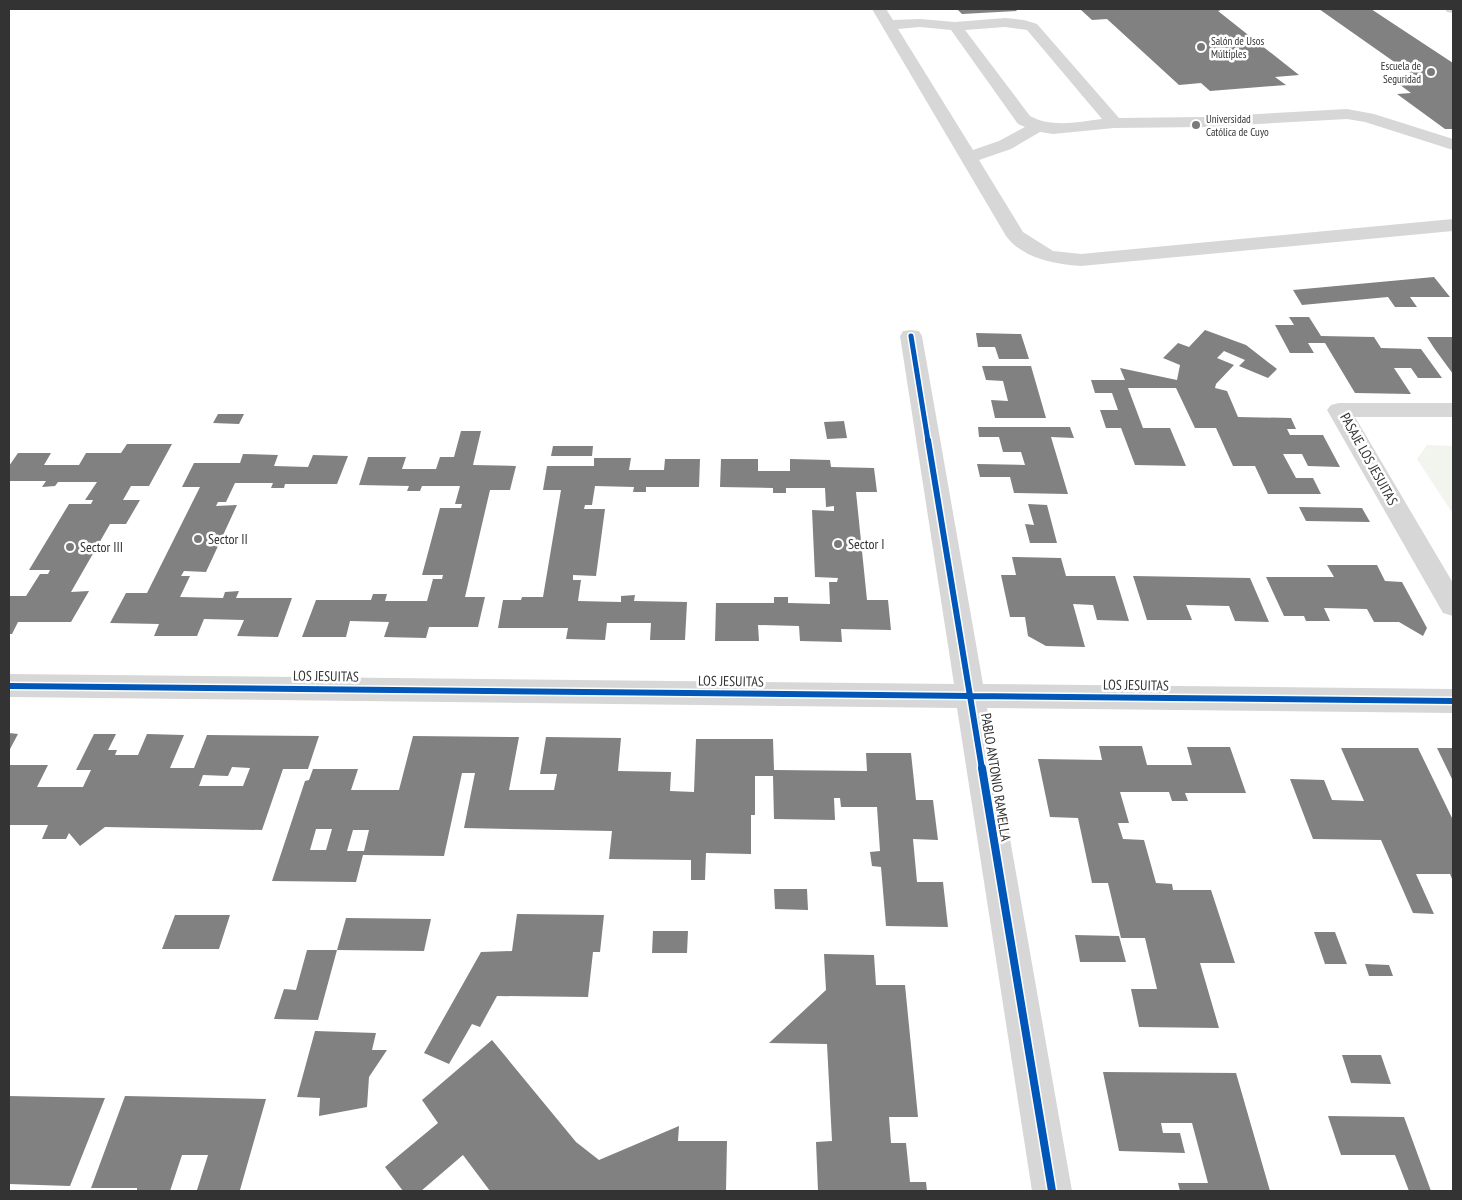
<svg xmlns="http://www.w3.org/2000/svg" width="1462" height="1200" viewBox="0 0 1462 1200" font-family="'PT Sans Narrow',sans-serif">
<style>
.green{fill:#f1f5ed}
.building{fill:#818181;fill-rule:evenodd}
.lines{fill:none;stroke-linecap:round;stroke-linejoin:round}
.lane{fill:#d7d7d7;fill-rule:evenodd}
.street{fill:#d7d7d7;fill-rule:evenodd}
.cycleway-far2-casing{stroke:#fff;stroke-width:8}
.cycleway-far1-casing{stroke:#fff;stroke-width:9}
.cycleway-casing{stroke:#fff;stroke-width:11}
.cycleway-far2{stroke:#0057b8;stroke-width:5}
.cycleway-far1{stroke:#0057b8;stroke-width:6}
.cycleway{stroke:#0057b8;stroke-width:8}
.poi-dot{fill:#7a7a7a;stroke:#fff;stroke-width:2}
.labels{text-anchor:middle;dominant-baseline:central;stroke-width:5;stroke-linejoin:round;paint-order:stroke}
.far-poi-label{font-size:11px;fill:#333;stroke:#fff;text-anchor:start}
.street-label{font-size:14px;fill:#333;stroke:#fff}
.poi-label{font-size:14px;fill:#333;stroke:#fff;text-anchor:start}
</style>
<rect width="100%" height="100%" fill="#fff"/>
<path class="green" d="M1427 445 1453 446V514L1417 459Z"/>
<path class="building" d="M957 9H1015L1017 11 962 14Z
M1101 9H1224L1218 11 1299 75 1275 77 1286 85 1210 91 1201 83 1179 85 1107 19 1092 20 1081 10Z
M1319 9H1371L1453 63V129H1445L1397 94 1411 93 1396 82 1420 80Z
M1434 277 1450 297H1410L1417 307H1395L1388 297 1302 305 1293 290Z
M1289 317H1309L1321 336 1374 337 1381 348 1421 349 1442 378H1418L1411 368H1394L1411 394 1355 393 1325 343H1308L1314 353H1290L1275 325H1294Z
M1205 330 1246 345 1277 369 1268 378 1239 366 1245 360 1224 351 1217 358 1234 365 1216 384 1215 388 1227 391 1238 417 1291 418 1296 429H1287L1290 435H1323L1340 467 1308 466 1302 454H1283L1296 478H1313L1321 494H1268L1255 466H1233L1216 428H1195L1176 388H1128L1143 428H1170L1186 466 1135 465 1121 428H1106L1100 410H1118L1112 393H1095L1091 380H1125L1120 368 1177 380 1180 365 1163 358 1178 343 1189 347Z
M976 333 1021 334 1029 359H999L995 347H978Z
M1427 337H1453V374L1434 348Z
M982 366H1031L1046 418H995L991 400 1008 401 1003 381 986 380Z
M218 414H244L239 424 213 423Z
M844 421 847 438 827 439 824 422Z
M978 427H1070L1074 438 1051 437 1068 494 1014 493 1010 477H980L977 464 1025 465 1021 452H1003L999 437H979Z
M461 431H481L473 465 516 466 510 490H490L465 597H485L478 627H429L426 638 384 637 389 622 350 621 346 637H302L316 600H371L373 594H387L385 601H427L433 579H442L443 575H422L440 508H461L462 504H455L460 486H422L420 491H407L409 486 359 485 368 457H406L402 469H436L440 457H454Z
M127 444H172L149 486H131L123 500H140L126 524H110L71 592 89 591 71 622H18L12 634H9V596H26L40 574H48L50 570H29L69 504H91L93 500H85L97 482H58L55 486 42 487 46 481H9V466L18 453H51L44 465H79L86 453H121Z
M553 446H593L592 456H551Z
M243 454 278 455 274 466 308 467 313 455 348 456 337 484H285L284 488H271L273 483H235L226 502H218L216 506 237 505 206 572 184 571 181 576H190L180 597 223 598 225 592 239 591 236 598H292L278 637 237 636 244 620 204 619 197 636H154L159 624 110 623 126 593H147L200 487H182L194 463H240Z
M594 458H631L629 470H664L665 459H700L699 487H646V492H633L634 487 595 486 592 505H585L584 509H605L596 576 573 575V580H581L578 601 621 602V596L635 595 634 601 687 602 685 640H650L651 623H607L605 640 566 639 568 628H498L503 600H521L522 597H543L561 490H543L547 466H594Z
M721 459H758V471H790V459L830 460 831 467 874 468 877 492H856L867 600H888L891 630 841 629 842 642 800 641 799 626 758 625 759 641H715L716 603H774V597H788V603L830 604 829 582H837L838 578 815 577 812 510 834 511V506L826 507 825 488H786V493H773V488L720 487Z
M1028 504 1047 505 1057 543H1030L1025 524 1034 525Z
M1299 507 1362 508 1370 522 1306 521Z
M1012 557 1061 558 1066 576H1115L1129 621 1097 620 1093 605 1073 604 1085 647 1046 646 1028 636 1025 617H1010L1001 575H1016Z
M1327 565H1377L1385 581 1402 582 1427 628 1423 636 1399 622H1374L1367 609 1324 608 1330 621H1306L1304 616H1284L1266 577H1334Z
M1133 576 1250 578 1269 622 1235 621 1229 606 1186 605 1192 620H1147Z
M9 733 18 734 9 751Z
M94 734H116L108 750H117L115 755H138L147 734 184 735 170 768H194L207 735 319 736 308 769H283L262 830 105 827 80 846 69 833 66 839H42L48 825H9V765H48L37 787H83L91 770H76ZM232 767 250 768 243 786H199L203 775 228 776Z
M413 736 519 737 509 790H554L557 774H540L546 737 621 738 618 771 671 772 670 791 694 792 696 739H773L774 770 867 771 866 753H911L916 800H933L938 840 913 839 917 882H943L948 927 886 926 881 867 872 866 870 852 880 851 877 807H841L840 798H834L835 820 774 819 773 776H755V815H751V854L706 853 705 880H691V860L609 859 612 831 464 828 475 773H462L444 856 363 855 356 882 272 881 305 781 309 780 313 769H358L351 790H399ZM316 829H332L326 850H310ZM353 830H369L364 851H347Z
M1099 746H1142L1147 765H1192L1187 747H1230L1246 793H1185L1188 801H1172L1169 792H1120L1129 823H1118L1123 839 1144 840 1156 883 1172 884 1173 890H1211L1235 963H1200L1219 1028 1139 1027 1131 989H1157L1145 938H1121L1108 883H1092L1078 818 1050 817 1038 759 1102 760Z
M1341 748H1418L1453 820V881L1450 874H1416L1434 914 1413 913 1381 840 1313 839 1290 779 1324 780 1332 800 1364 801Z
M1437 748H1453V781Z
M774 889H807L808 910 775 909Z
M517 914 604 915 600 952H593L588 997 497 996 480 1027 472 1024 449 1064 424 1053 481 952 512 951Z
M175 915H230L219 949H162Z
M346 918 431 919 424 951 337 950Z
M653 931H688L687 953H652Z
M1314 932H1335L1347 964H1325Z
M1075 935 1119 936 1126 962H1080Z
M307 950H337L318 1020 274 1019 284 989 296 990Z
M824 954 874 955 876 985H905L918 1117H889L891 1143H906L910 1182H926L927 1191H818L816 1142 832 1141 827 1044 769 1043 826 990Z
M1365 964 1389 965 1393 976H1369Z
M315 1031 376 1033 372 1050H387L369 1077 367 1107 319 1116 320 1098 297 1097Z
M492 1040 576 1142 599 1160 679 1126 678 1141H727L726 1191H490L463 1155 421 1191H403L385 1167 438 1123 422 1100Z
M1342 1055H1381L1391 1084 1351 1083Z
M1103 1072 1236 1073 1270 1191H1180L1178 1183H1208L1192 1123H1161L1163 1133H1180L1185 1153 1119 1151Z
M9 1096 105 1098 70 1186 9 1184 10 1156H9Z
M125 1096 266 1099 240 1190H197L208 1155H182L170 1191H137V1188H91Z
M1328 1116 1404 1117 1431 1191H1409L1395 1155H1341Z"/>
<g class="lines">
<path class="lane" d="M872 9H886L893 20 920 19 955 22 1005 18 1024 20 1037 24 1119 118 1204 117 1347 109 1374 114 1453 139V150L1365 122 1347 119 1204 127 1114 128 1053 134 1040 132 1011 149 979 160 1023 232 1053 251 1081 254 1453 219V231L1081 266C1055 264 1023 259 1006 236ZM920 27 951 30 1018 124 1025 127 999 141 973 150 898 29ZM1005 27 1027 30 1102 119C1078 122 1052 128 1030 116L965 30Z
M1445 9H1453V13L1447 12Z"/>
<path class="street" d="M911 330 919 331 922 336 983 684 1453 689V713L987 708 1072 1191H1032L957 708 9 697V674L954 684 900 336 903 331Z
M1339 403H1453V417H1355L1453 583V616L1443 613 1327 410 1331 405Z"/>
<g class="cycleway-far2-casing">
<path id="cycleway-far2" d="M911 336 928 441"/>
</g>
<g class="cycleway-far1-casing">
<path id="cycleway-far1" d="M928 440 982 769
M9 686 1453 701"/>
</g>
<g class="cycleway-casing">
<path id="cycleway" d="M982 768 1052 1191"/>
</g>
<use href="#cycleway-far2" class="cycleway-far2"/>
<use href="#cycleway-far1" class="cycleway-far1"/>
<use href="#cycleway" class="cycleway"/>
</g>
<g class="poi-dot">
<circle cx="1201" cy="47" r="5"/>
<circle cx="1431" cy="72" r="5"/>
<circle cx="1196" cy="125" r="5"/>
<circle cx="198" cy="539" r="5"/>
<circle cx="838" cy="544" r="5"/>
<circle cx="70" cy="547" r="5"/>
</g>
<g class="labels">
<g class="far-poi-label">
<text x="1211" y="41">Salón de Usos<tspan x="1211" dy="13">Múltiples</tspan></text>
<text x="1421" y="66" text-anchor="end">Escuela de<tspan x="1421" dy="13">Seguridad</tspan></text>
<text x="1206" y="119">Universidad<tspan x="1206" dy="13">Católica de Cuyo</tspan></text>
</g>
<g class="street-label">
<text transform="translate(1369 459) rotate(61)">PASAJE LOS JESUITAS</text>
<text transform="translate(326 676) rotate(1)">LOS JESUITAS</text>
<text transform="translate(731 681) rotate(1)">LOS JESUITAS</text>
<text transform="translate(1136 685) rotate(1)">LOS JESUITAS</text>
<text transform="translate(996 777) rotate(81)">PABLO ANTONIO RAMELLA</text>
</g>
<g class="poi-label">
<text x="208" y="539">Sector II</text>
<text x="848" y="544">Sector I</text>
<text x="80" y="547">Sector III</text>
</g>
</g>
<rect width="1462" height="1200" fill="none" stroke="#333333" stroke-width="20"/>
</svg>
